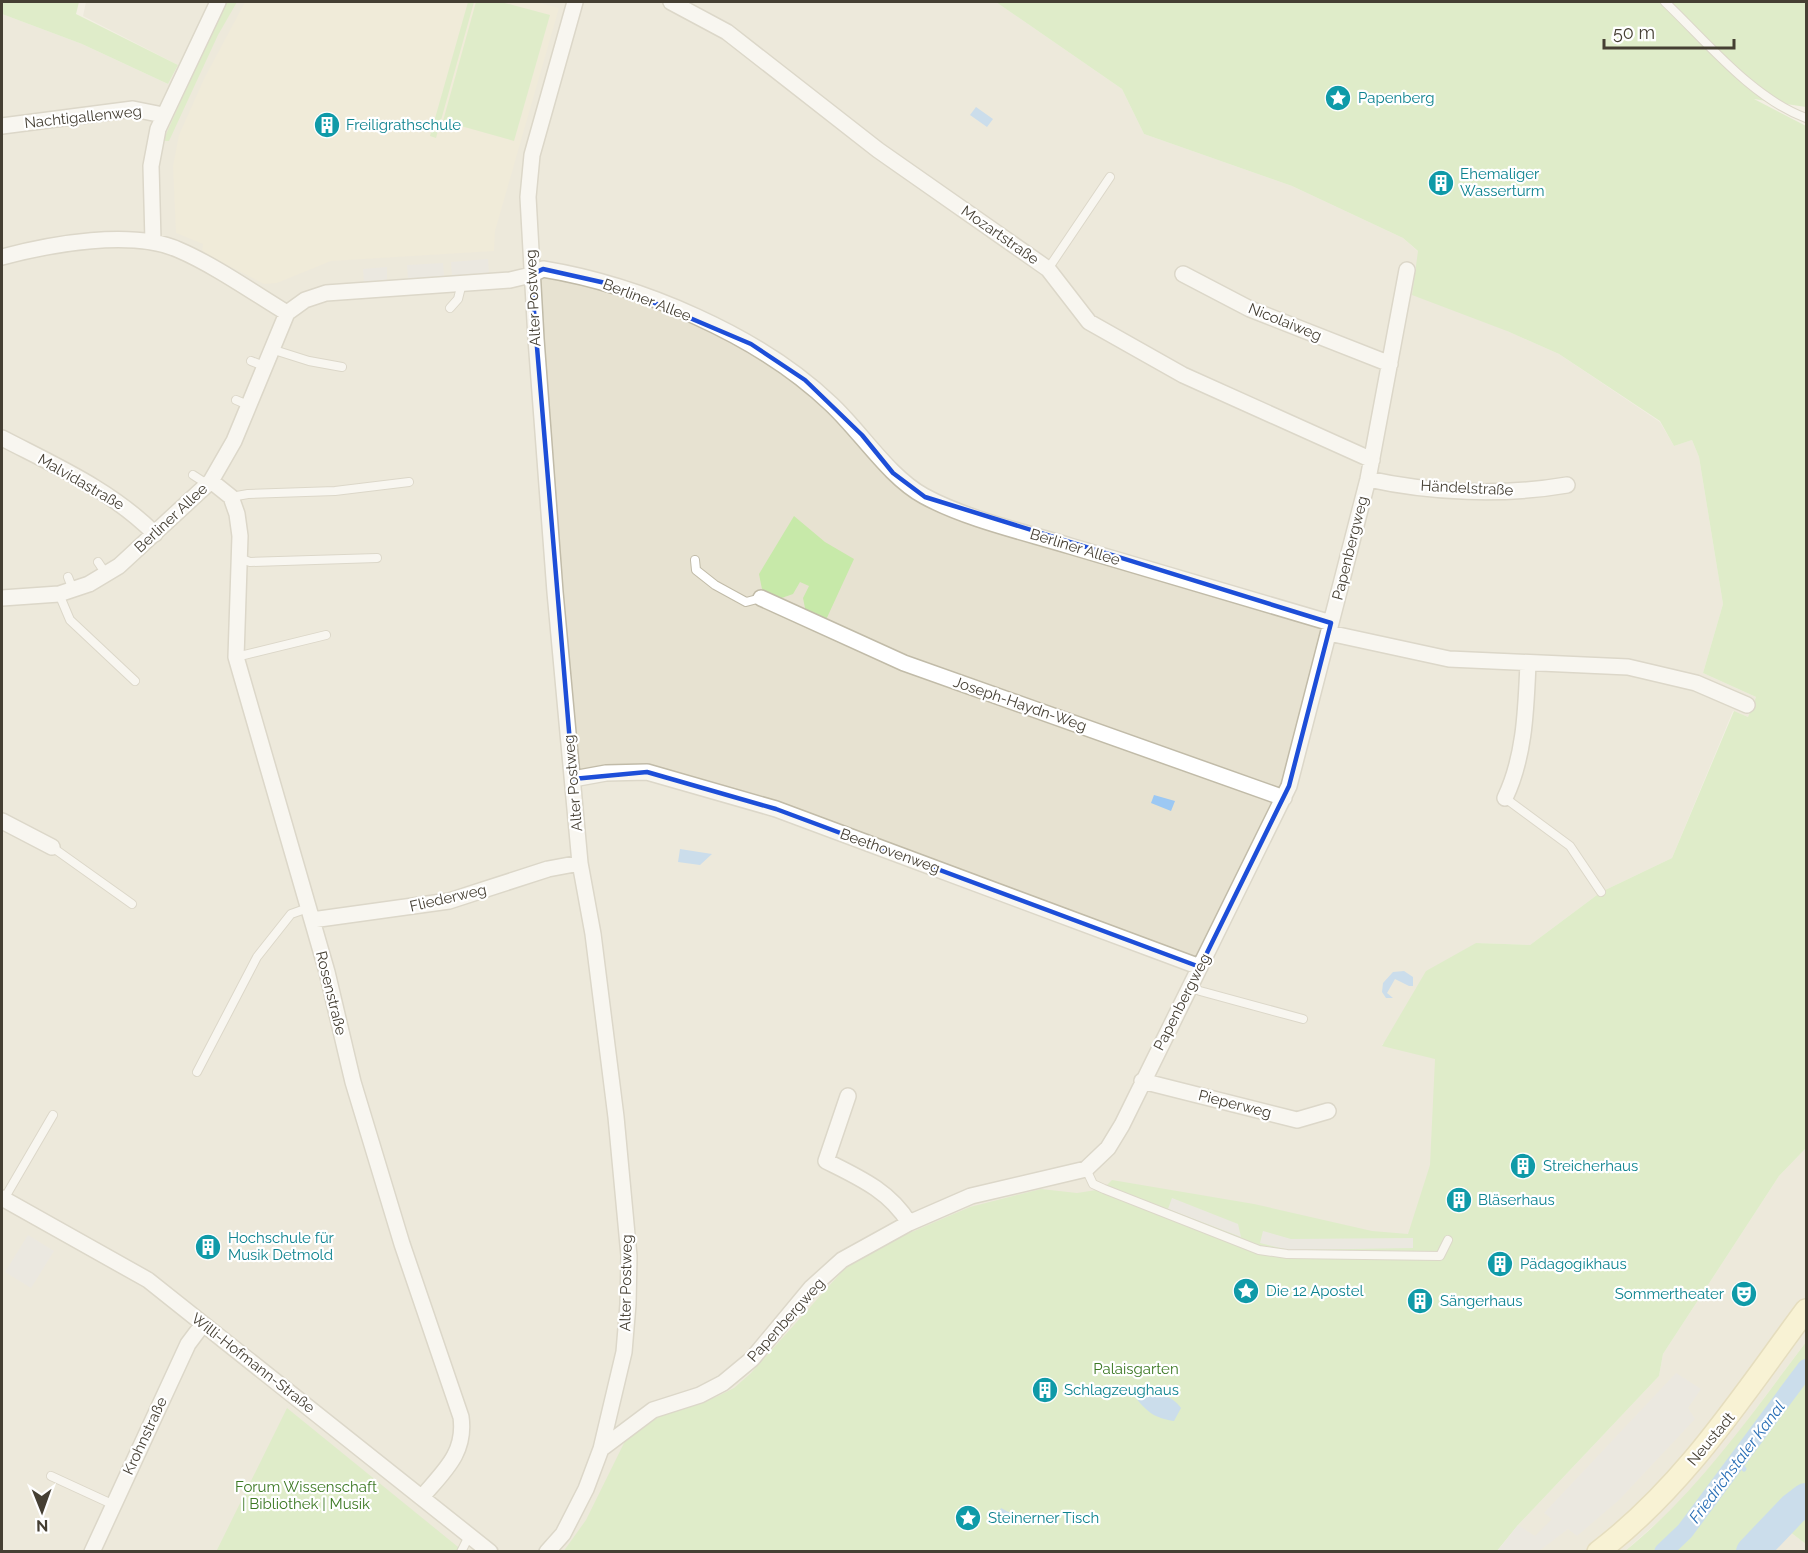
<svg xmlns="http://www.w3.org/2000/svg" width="1808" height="1553" viewBox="0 0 1808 1553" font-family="Raleway,sans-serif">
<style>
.residential{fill:#e7e2d1}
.education{fill:#ede6cc}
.green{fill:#c7e9a9}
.parking{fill:#e3e1dc}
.water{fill:#9cc8f3}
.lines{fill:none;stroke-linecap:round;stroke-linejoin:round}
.stream{stroke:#9cc8f3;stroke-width:5}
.canal{stroke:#9cc8f3;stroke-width:18}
.river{stroke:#9cc8f3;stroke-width:32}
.lane-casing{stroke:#c1bba8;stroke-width:10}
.street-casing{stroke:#c1bba8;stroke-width:18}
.secondary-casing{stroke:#d5c890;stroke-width:24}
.lane{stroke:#fff;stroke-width:8}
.street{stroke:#fff;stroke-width:15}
.secondary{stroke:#fff5c1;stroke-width:21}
.marked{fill:none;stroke:#1d4ed8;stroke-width:4.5;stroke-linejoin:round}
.labels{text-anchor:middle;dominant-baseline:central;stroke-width:4.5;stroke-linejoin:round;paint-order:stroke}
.culture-label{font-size:15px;fill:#0d838f;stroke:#fff;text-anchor:start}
.street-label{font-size:15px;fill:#453f33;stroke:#fff}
.park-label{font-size:15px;fill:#3d7924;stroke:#fff}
.water-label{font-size:16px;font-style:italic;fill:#286eb5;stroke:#fff}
</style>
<rect width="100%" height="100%" fill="#f3efe3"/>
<path class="residential" d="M86 2H996L1122 89 1144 134 1292 186 1403 238 1507 331 1559 354 1660 422 1674 446 1692 440 1699 457 1723 604 1703 673 1756 697 1748 717 1733 711 1672 858 1601 892 1530 945 1476 943 1382 1045 1435 1058 1468 1551H2V14L82 44 168 84 178 65 83 16Z
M1806 1148V1342L1713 1466 1678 1504 1625 1551 1497 1552 1518 1525 1659 1376 1663 1354 1779 1176Z
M1786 1529 1806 1544V1551L1769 1552Z"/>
<path class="education" d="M245 2H536L559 8 495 231 494 251 331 261 277 283 264 284 202 252 203 244 176 233 173 166 179 135 204 79Z"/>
<path class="green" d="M2 2H79L76 14 178 65 168 84 82 44 2 14Z
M225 2H237L218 35 169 141H163Z
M468 2H474L436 138 430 136Z
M476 2H501L550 15 514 141 443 121Z
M996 2H1806V107L1754 99 1806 126V1148L1779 1176 1663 1354 1659 1376 1518 1525 1497 1551 563 1552 586 1520 625 1441 667 1411 716 1397 734 1388 751 1373 846 1267 879 1246 970 1207 1041 1189 1077 1193 1103 1189 1112 1180 1254 1204 1372 1231 1408 1234 1430 1165 1435 1059 1382 1046 1426 971 1476 943 1530 945 1601 892 1672 858 1734 711 1748 717 1756 697 1703 673 1723 604 1699 457 1692 440 1674 446 1660 421 1559 354 1507 331 1412 295 1418 251 1403 238 1292 186 1144 134 1122 89Z
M794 516 825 542 854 559 825 622 806 613 803 598 809 586 800 582 793 594 776 600 763 594 759 574Z
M1806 1342V1544L1786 1529 1769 1551H1625C1698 1492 1750 1416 1806 1342Z
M287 1408 463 1551 216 1552Z"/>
<path class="parking" d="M488 259 489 273 452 276 451 262Z
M443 263 444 276 408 279 407 265Z
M387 267V280L364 282 363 269Z
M1172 1198 1238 1224 1241 1237 1168 1209Z
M1263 1231 1291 1239 1413 1238V1248L1289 1250 1260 1243Z
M28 1235 54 1251 31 1288 5 1272Z
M1676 1373 1701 1389 1688 1408 1695 1419 1619 1500 1577 1536 1568 1529 1539 1551H1497L1518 1525 1535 1536 1552 1519 1544 1513Z"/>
<path class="water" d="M976 107 993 119 987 127 970 115Z
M1154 795 1175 801 1171 811 1151 803Z
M680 849 712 854 700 865 678 862Z
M1404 971 1413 977V986H1409L1395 979 1387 993 1393 998H1386L1382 992 1383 983 1393 972Z
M1142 1390C1157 1393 1171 1394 1181 1408L1174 1421C1155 1418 1148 1413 1135 1397L1134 1394Z
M1001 1508 1022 1519 1015 1524H1004L999 1513Z"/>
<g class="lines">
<path class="stream" d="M1738 1463 1744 1469"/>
<path class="canal" d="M1663 1552 1685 1531 1806 1368"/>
<path class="river" d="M1752 1552 1793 1509 1806 1499"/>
<g class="lane-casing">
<path id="lane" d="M1665 2C1707 42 1752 98 1806 118
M1048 269 1110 177
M450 308 458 299 462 283
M271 349 309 361 342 367
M251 361 264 366
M236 400 248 405
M193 475 207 484
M231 497 248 494 335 491 409 482
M239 558 250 562 377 558
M695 560 696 570 715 585 746 602 761 598
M98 562 106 574
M68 577 73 590
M59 594 70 620 135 681
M236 657 326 635
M1505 798 1570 846 1601 892
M52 847 132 904
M1190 986 1200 991 1303 1019
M197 1072 257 957 291 914 308 908
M1086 1169 1093 1184 1104 1189 1259 1250 1287 1254 1440 1256 1448 1240
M4 1199 53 1115
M51 1476 114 1505
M461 1552 469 1536"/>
</g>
<g class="street-casing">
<path id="street" d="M671 2 727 32 878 150 1048 269 1089 322 1183 375 1372 460
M2 126 133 109 163 115
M153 241 151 166 158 129 218 2
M2 257C51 244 132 229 179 250 214 265 254 293 287 313
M1183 274 1250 309 1390 364
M2 438C56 466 111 490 155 534
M1368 479C1431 493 1503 496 1567 485
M211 481 231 497 237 514 240 536 236 657 327 972 353 1082 402 1244 461 1417C466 1453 444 1471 422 1497
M2 598 59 594 89 584 119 566 211 481 234 441 287 313 305 300 326 293 510 280 531 275 543 269C640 285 759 335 831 404 861 432 889 477 924 496 966 519 1024 532 1070 546 1157 571 1244 597 1331 623
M761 598 904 663 1284 798
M1329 633 1449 659 1628 667 1696 683 1747 705
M573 779 606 773 647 772 776 809 1200 967
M1505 798C1525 756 1526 708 1528 663
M2 821 52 847
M312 920 449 901 548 869 580 863
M1142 1081 1297 1120 1328 1111
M848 1096 826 1161C858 1177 890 1191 909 1223
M2 1198 148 1280 490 1552
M601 1449 653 1410 700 1395 723 1383 752 1359 811 1288 842 1260 909 1223 971 1196 1086 1169 1108 1148 1122 1125 1289 786 1368 479 1407 270
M92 1552 188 1344 203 1324
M547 1552 563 1534 586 1489 601 1449 624 1352 628 1304 629 1256 616 1117 593 934 580 863 555 592 536 339 528 197 532 155 575 2"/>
</g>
<g class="secondary-casing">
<path id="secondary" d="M1598 1552C1685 1486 1742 1396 1806 1310"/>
</g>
<use href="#lane" class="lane"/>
<use href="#street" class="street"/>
<use href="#secondary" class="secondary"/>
</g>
<path d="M0 0H1808V1553H0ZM543 269 610 284 751 344 805 380 862 435 893 473 925 497 1331 623 1289 786 1200 967 776 809 647 772 573 779 531 275Z" fill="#f3efe3" fill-opacity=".55" fill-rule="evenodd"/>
<path class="marked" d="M543 269 610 284 751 344 805 380 862 435 893 473 925 497 1331 623 1289 786 1200 967 776 809 647 772 573 779 531 275Z"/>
<defs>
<g id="sight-disc" transform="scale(1.35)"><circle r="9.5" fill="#0f9aa8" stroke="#fff"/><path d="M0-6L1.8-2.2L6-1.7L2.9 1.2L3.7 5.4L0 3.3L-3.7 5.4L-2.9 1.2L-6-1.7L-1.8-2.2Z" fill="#fff"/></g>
<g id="building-disc" transform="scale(1.35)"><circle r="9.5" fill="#0f9aa8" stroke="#fff"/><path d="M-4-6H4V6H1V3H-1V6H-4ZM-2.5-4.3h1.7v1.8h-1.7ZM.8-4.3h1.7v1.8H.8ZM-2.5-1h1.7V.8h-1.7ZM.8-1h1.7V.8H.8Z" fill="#fff"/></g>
<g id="theatre-disc" transform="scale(1.35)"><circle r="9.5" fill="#0f9aa8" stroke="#fff"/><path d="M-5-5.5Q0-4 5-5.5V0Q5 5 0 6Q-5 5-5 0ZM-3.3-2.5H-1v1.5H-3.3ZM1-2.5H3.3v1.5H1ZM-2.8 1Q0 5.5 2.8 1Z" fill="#fff"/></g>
</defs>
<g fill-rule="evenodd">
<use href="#sight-disc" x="1338" y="98"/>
<use href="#building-disc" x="327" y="125"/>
<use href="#building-disc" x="1441" y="183"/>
<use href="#building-disc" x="1523" y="1166"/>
<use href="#building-disc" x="1459" y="1200"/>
<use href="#building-disc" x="208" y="1247"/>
<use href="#building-disc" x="1500" y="1264"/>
<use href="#sight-disc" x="1246" y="1291"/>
<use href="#theatre-disc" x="1744" y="1294"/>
<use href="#building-disc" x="1420" y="1301"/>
<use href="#building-disc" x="1045" y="1390"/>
<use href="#sight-disc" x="968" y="1518"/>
</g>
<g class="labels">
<g class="culture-label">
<text x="1358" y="98">Papenberg</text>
<text x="346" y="125">Freiligrathschule</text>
<text x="1460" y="174">Ehemaliger<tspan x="1460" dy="17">Wasserturm</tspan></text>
<text x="1543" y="1166">Streicherhaus</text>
<text x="1478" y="1200">Bläserhaus</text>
<text x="228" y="1238">Hochschule für<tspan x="228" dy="17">Musik Detmold</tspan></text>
<text x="1520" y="1264">Pädagogikhaus</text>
<text x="1266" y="1291">Die 12 Apostel</text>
<text x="1724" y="1294" text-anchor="end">Sommertheater</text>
<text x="1440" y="1301">Sängerhaus</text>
<text x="1064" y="1390">Schlagzeughaus</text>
<text x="988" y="1518">Steinerner Tisch</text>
</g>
<g class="street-label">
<text transform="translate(83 117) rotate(-6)">Nachtigallenweg</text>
<text transform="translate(1000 235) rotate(35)">Mozartstraße</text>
<text transform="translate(533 298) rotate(-93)">Alter Postweg</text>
<text transform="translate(647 300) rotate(21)">Berliner Allee</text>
<text transform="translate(1285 322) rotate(22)">Nicolaiweg</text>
<text transform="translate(81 482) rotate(30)">Malvidastraße</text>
<text transform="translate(1467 488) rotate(3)">Händelstraße</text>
<text transform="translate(171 518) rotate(-43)">Berliner Allee</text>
<text transform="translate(1075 547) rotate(17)">Berliner Allee</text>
<text transform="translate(1350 548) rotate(-76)">Papenbergweg</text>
<text transform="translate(1020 704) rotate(19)">Joseph-Haydn-Weg</text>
<text transform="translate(573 783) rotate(-95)">Alter Postweg</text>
<text transform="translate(890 851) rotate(20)">Beethovenweg</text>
<text transform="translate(448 898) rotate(-13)">Fliederweg</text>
<text transform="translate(331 993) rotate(76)">Rosenstraße</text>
<text transform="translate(1182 1002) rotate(-63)">Papenbergweg</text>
<text transform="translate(1235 1104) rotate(14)">Pieperweg</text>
<text transform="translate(626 1283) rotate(-89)">Alter Postweg</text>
<text transform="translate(786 1320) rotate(-48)">Papenbergweg</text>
<text transform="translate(253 1363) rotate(38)">Willi-Hofmann-Straße</text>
<text transform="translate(145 1436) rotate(-65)">Krohnstraße</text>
<text transform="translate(1711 1439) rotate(-50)">Neustadt</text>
</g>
<g class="park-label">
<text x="1136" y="1369">Palaisgarten</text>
<text x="306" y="1487">Forum Wissenschaft<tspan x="306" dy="17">| Bibliothek | Musik</tspan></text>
</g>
<g class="water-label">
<text transform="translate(1737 1462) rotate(-53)">Friedrichstaler Kanal</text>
</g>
</g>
<rect width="1808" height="1553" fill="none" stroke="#453f33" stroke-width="6"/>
<g transform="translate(42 1511) rotate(179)" stroke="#ffffff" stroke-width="4.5" paint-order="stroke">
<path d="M0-4.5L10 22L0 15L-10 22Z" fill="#453f33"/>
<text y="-9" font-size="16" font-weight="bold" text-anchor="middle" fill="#453f33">N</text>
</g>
<path d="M1604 39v9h130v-9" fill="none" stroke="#453f33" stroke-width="3"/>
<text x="1613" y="39" font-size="18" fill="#453f33" stroke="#ffffff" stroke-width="4.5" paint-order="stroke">50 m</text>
</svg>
